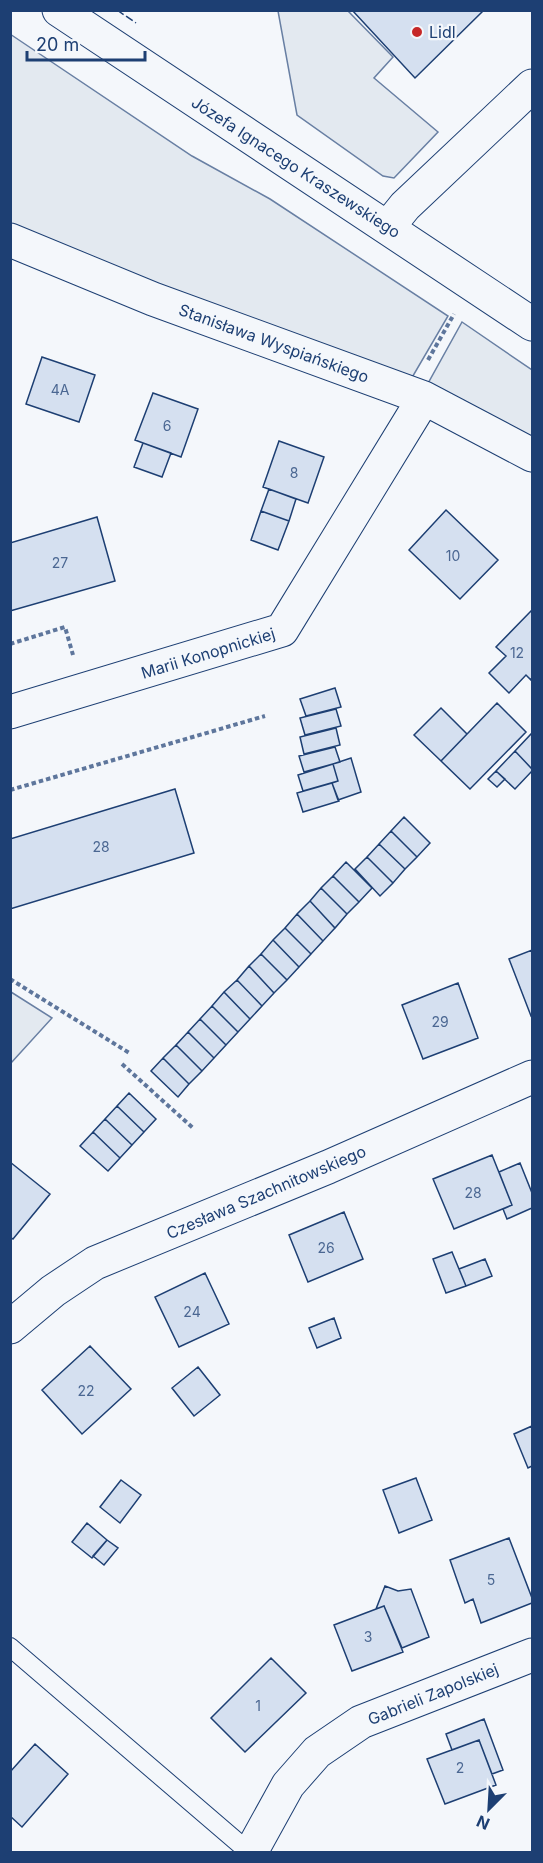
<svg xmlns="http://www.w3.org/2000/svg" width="543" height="1863" viewBox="0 0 543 1863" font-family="Inter,sans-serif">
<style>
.green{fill:#e3e9f0;stroke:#687fa3;stroke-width:1.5}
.building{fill:#d5e0f0;stroke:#1d3f73;stroke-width:1.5}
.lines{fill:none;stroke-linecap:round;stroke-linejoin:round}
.service-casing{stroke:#1d3f73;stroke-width:20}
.minor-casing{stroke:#1d3f73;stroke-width:35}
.tertiary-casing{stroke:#1d3f73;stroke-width:35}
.path{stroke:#5e769c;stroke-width:4;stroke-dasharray:4.5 3;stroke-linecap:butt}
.service{stroke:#f4f7fb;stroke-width:18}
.minor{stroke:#f4f7fb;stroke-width:33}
.tertiary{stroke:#f4f7fb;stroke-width:33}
.fence{stroke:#1d3f73;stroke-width:1.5;stroke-dasharray:8 3;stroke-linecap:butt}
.poi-dot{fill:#c62828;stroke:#f4f7fb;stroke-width:2}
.labels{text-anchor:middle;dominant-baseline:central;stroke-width:4.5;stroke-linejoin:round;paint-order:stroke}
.number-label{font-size:14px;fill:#4b6792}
.poi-label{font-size:16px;fill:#1d3f73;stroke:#f4f7fb;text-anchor:start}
.street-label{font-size:16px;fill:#1d3f73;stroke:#f4f7fb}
</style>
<rect width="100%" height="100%" fill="#f4f7fb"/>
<path class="green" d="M278 11H348L393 57 374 78 438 132 394 178 383 176 297 115Z
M10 34 192 156 270 199 448 316 410 381 11 228Z
M462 322 532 370V439L426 387Z
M11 992 52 1018 11 1063H10Z"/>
<path class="building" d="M352 10H484L415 78Z
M42 357 95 375 79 422 26 404Z
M153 393 198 409 181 457 135 440Z
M279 441 324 457 308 503 263 487Z
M143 443 171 453 162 477 134 467Z
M269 489 296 499 289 521 261 511Z
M446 510 498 560 460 599 409 550Z
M261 511 289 521 278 550 251 540Z
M97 517 115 581 10 611V543Z
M531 611 532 613V677L531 680 526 675 509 693 489 673 506 656 496 647Z
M335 688 341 707 306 716 300 699Z
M497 703 526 732 470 789 441 761Z
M441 708 467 734 441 761 414 735Z
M336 709 341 726 305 735 300 718Z
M336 728 340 745 304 754 300 737Z
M532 733V769L515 751Z
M335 747 340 762 304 772 299 756Z
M515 751 532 769V771L515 789 496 771Z
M351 758 361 792 338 800 332 783 338 781 333 764Z
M333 764 338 781 303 791 298 775Z
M496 771 505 779 497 787 488 779Z
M332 783 339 801 303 812 297 793Z
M175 789 194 853 10 909V839Z
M404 817 430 843 417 857 391 831Z
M391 831 417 857 405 869 379 844Z
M379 844 405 869 393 883 367 857Z
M367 857 393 883 380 896 355 869Z
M346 862 372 888 359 902 333 876Z
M333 876 359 902 347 914 321 888Z
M321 888 347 914 335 928 310 901Z
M310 901 335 928 323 941 297 914Z
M297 914 323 941 311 954 285 928Z
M285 928 311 954 299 967 273 940Z
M273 940 299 967 287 980 261 954Z
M532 950V1015L531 1016 509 959Z
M261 954 287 980 274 993 249 966Z
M249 966 274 993 262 1006 237 980Z
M237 980 262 1006 250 1019 224 992Z
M458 983 478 1038 423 1059 402 1005Z
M224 992 250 1019 238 1032 212 1006Z
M212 1006 238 1032 226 1045 200 1019Z
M200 1019 226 1045 214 1058 188 1032Z
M188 1032 214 1058 202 1071 176 1045Z
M176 1045 202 1071 189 1084 163 1058Z
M163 1058 189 1084 178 1097 151 1071Z
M129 1093 156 1119 144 1132 117 1106Z
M117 1106 144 1132 132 1145 105 1119Z
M105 1119 132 1145 120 1158 93 1132Z
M93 1132 120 1158 108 1171 80 1146Z
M492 1155 512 1205 454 1229 433 1179Z
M10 1162 50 1194 13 1239 10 1237Z
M520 1163 532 1193V1208L507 1219 503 1209 512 1205 499 1172Z
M344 1212 363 1259 308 1282 289 1235Z
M452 1252 466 1286 446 1293 433 1259Z
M485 1259 492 1276 466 1286 459 1269Z
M205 1273 229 1324 179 1347 155 1297Z
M334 1318 341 1338 317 1348 309 1328Z
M90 1346 131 1389 82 1434 42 1390Z
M198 1367 220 1395 194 1416 172 1388Z
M532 1426V1466L528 1468 514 1434Z
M416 1478 432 1520 399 1533 383 1490Z
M121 1480 141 1495 120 1523 100 1507Z
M87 1523 107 1540 92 1558 72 1542Z
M509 1538 532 1598V1603L481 1623 473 1599 465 1603 450 1560Z
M107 1540 118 1548 104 1565 93 1556Z
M385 1586 398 1591 411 1589 429 1637 402 1648 384 1606 376 1609Z
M384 1606 403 1652 352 1671 334 1625Z
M271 1658 306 1693 245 1752 211 1718Z
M484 1719 503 1770 492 1774 479 1740 452 1750 446 1734Z
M479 1740 496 1785 445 1804 427 1759Z
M35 1744 68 1774 22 1827 10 1816V1772Z"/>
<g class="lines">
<g class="service-casing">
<path id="service" d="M10 1647 249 1852"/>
</g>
<g class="minor-casing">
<path id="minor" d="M388 227 405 206 532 86
M10 240 153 299 424 398 532 455
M10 712 282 630 424 398
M10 1327 53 1291 95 1263 328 1167 532 1077
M251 1852 288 1785 317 1752 361 1722 532 1655"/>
</g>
<g class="tertiary-casing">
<path id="tertiary" d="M59 10 532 324"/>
</g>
<path class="path" d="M428 360 454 314
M10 644 65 627 73 655
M10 790 265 716
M10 979 131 1054
M122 1064 193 1128"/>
<use href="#service" class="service"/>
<use href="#minor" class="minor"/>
<use href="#tertiary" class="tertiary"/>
<path class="fence" d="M117 10 136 23"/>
</g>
<circle class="poi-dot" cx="417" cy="32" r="6"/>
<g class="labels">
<g class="number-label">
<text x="60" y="389">4A</text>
<text x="167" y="425">6</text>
<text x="294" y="472">8</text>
<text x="453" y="555">10</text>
<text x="60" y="562">27</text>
<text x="517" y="652">12</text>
<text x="101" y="846">28</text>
<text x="440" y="1021">29</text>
<text x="473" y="1192">28</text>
<text x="326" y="1247">26</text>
<text x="192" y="1311">24</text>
<text x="86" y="1390">22</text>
<text x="491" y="1579">5</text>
<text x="368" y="1636">3</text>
<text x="258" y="1705">1</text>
<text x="460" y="1767">2</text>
</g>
<g class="poi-label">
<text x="429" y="32">Lidl</text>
</g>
<g class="street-label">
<text transform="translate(296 167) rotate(33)">Józefa Ignacego Kraszewskiego</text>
<text transform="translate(274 343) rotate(20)">Stanisława Wyspiańskiego</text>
<text transform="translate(208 653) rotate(-17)">Marii Konopnickiej</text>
<text transform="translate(266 1192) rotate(-23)">Czesława Szachnitowskiego</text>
<text transform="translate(433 1694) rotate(-22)">Gabrieli Zapolskiej</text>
</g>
</g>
<rect width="543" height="1863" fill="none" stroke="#1d3f73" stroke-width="24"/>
<g transform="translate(489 1809) rotate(204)" stroke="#f4f7fb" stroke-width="4.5" paint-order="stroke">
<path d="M0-4.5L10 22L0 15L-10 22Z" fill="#1d3f73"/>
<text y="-9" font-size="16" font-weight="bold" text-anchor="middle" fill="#1d3f73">N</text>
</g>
<path d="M27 51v9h118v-9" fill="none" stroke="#1d3f73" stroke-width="3"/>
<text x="36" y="51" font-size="18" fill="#1d3f73" stroke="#f4f7fb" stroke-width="4.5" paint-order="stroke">20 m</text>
</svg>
